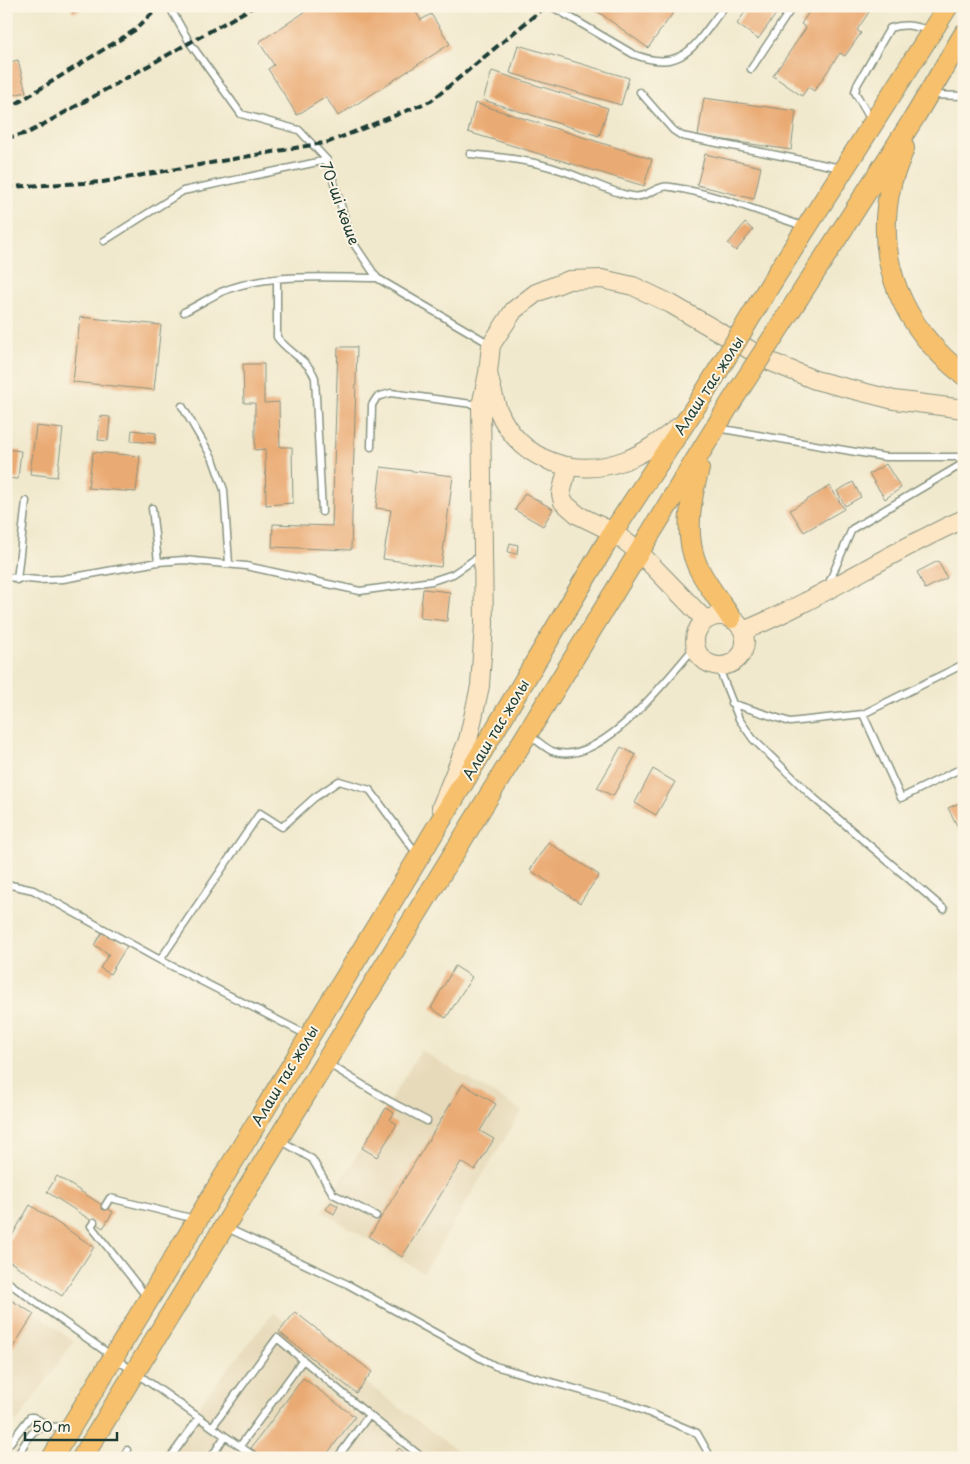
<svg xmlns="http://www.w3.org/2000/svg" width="970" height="1464" viewBox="0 0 970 1464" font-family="'Playpen Sans',sans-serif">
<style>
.built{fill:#e7daba}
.building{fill:#eaaa73}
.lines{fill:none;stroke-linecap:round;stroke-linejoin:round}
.service-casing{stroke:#889380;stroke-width:9}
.secondary-casing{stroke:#889380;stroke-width:20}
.primary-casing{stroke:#889380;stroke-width:22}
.service{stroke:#fff;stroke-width:6}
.secondary{stroke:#fce6c4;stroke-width:18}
.primary{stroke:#f7c06c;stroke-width:20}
.rail{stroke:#1f3d34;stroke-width:4;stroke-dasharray:8 4;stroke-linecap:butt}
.primary-bridge-casing{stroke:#889380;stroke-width:22;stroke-linecap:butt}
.primary-bridge{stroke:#f7c06c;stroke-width:20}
.labels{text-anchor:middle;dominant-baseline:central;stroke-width:4;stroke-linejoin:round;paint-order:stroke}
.street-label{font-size:15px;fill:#1f3d34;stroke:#fcf5e5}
</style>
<rect width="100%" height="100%" fill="#fcf5e5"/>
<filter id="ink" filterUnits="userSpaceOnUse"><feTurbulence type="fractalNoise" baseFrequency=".02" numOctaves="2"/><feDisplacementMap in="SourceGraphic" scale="10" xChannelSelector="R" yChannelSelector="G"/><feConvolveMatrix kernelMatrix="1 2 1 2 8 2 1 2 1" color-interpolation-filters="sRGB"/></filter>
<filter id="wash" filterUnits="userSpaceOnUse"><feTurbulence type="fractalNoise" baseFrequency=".0096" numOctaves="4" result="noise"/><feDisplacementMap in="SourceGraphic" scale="20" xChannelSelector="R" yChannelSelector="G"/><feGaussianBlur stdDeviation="1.12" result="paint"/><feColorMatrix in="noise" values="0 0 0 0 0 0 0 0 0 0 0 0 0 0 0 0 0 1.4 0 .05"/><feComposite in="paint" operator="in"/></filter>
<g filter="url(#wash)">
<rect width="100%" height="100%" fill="#f1e9cd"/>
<path class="built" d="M421 1050 522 1111 423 1273 322 1212Z
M6 1292 74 1341 17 1422 6 1416Z
M273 1313 467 1458H156Z"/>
<g id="blocks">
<path class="building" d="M70 6H88L73 13Z
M314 6H412L421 20 431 14 450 44 338 116 326 97 297 115 268 69 274 65 259 42Z
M590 6H678L648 48Z
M749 6H782L758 39 737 24Z
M813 6H861L869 12 857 30 861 33 845 56 840 53 814 91 808 87 802 96 773 76 806 28 801 24Z
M518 45 629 78 621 105 510 73Z
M18 60 26 92 6 97V63Z
M492 71 608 108 599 136 483 100Z
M704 98 796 111 791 150 698 136Z
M475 103 652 159 644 186 468 132Z
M705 154 761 167 754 199 697 185Z
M745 223 753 230 736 251 728 244Z
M80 317 161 325 154 390 73 382Z
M338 347H357L351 550 272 547 273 524 332 526Z
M243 364H264V403L279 402 280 447H292L293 503 266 505 265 449 255 450V403H244Z
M100 416 110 417 108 441 98 440Z
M36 426 63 429 57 477 30 474Z
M132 430 156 433 155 443 131 441Z
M6 449 21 451 18 479 6 478Z
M93 452 140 456 136 492 88 488Z
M886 464 901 488 885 499 869 474Z
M381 467 453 476 441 567 383 559 391 510 376 508Z
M853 482 861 497 845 506 837 491Z
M830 486 844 509 804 532 790 510Z
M525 493 553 509 543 526 515 510Z
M510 543 518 545 517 554 508 552Z
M938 561 947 578 925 589 917 572Z
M423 589 450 592 447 621 420 618Z
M621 747 636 755 613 796 597 788Z
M653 769 675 782 656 815 635 803Z
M964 801V839L948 808Z
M548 842 599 875 580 903 530 870Z
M103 931 127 946 110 974 100 968 109 954 94 945Z
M455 966 472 977 446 1018 431 1008Z
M463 1084 496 1104 480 1131 494 1139 475 1170 461 1162 402 1257 369 1237Z
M386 1108 394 1113 390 1120 397 1124 377 1157 362 1148Z
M57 1176 113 1212 103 1228 47 1192Z
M331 1202 338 1206 334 1214 326 1209Z
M30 1205 94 1247 62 1296 6 1259V1246Z
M6 1297 34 1314 6 1358Z
M295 1312 372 1372 356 1393 279 1332Z
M303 1378 355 1417 324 1458H264L251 1448Z
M399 1448 411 1458H391Z"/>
</g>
</g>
<g filter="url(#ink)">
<use href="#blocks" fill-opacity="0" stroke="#889380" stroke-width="1"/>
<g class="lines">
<g class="service-casing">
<path id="service" d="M169 6 190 43 241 114 299 130 327 160 352 241 377 278 490 344
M551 6 633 54C685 75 696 42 725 6
M751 69 793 6
M640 92 673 130 682 136 841 168
M930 95 964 96
M871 120 855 92 857 85 890 28C905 23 914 26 929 30
M470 154C500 157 531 160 560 170 583 177 608 192 632 196 648 199 656 184 671 187 716 194 760 212 803 226
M104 241 183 191 327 160
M277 279V337C287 352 309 360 315 378L322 512
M184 312C196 306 209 298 221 292 269 272 326 278 377 278
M182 406 213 459 224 490 229 564
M717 428 885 457H964
M371 447 372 405 377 397 391 393 479 405
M152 508 158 562
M6 577 38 580 63 579 158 562 184 560 246 566 360 591 432 581 453 574 481 555
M17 580 26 501
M828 585 852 529 964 463
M718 666 739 719 753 739 814 798 944 909
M731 703 790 722 863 714 964 664
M863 714 901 798 964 767
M530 736C537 740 545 748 552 751 600 770 668 677 695 647
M6 884 33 890 160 960
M307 1035 160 960 260 813 282 827 314 798 339 781 370 790 417 854
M327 1063 389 1101 427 1121
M280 1140 312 1159 333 1194 376 1216
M105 1206 110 1198 195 1219
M94 1222 91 1226 146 1296
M227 1228 347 1284 495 1366 628 1404 697 1433 711 1458
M6 1281 225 1436 211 1458
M212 1427 277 1338 369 1415
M225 1436 257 1458
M240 1446 303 1360
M6 1448 30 1417H33L48 1425
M16 1458C34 1429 31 1425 66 1427
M124 1458 127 1450
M170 1458 199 1418
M337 1458 369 1415 423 1458"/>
</g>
<g class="secondary-casing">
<path id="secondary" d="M488 373C491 385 494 399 498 410 520 462 576 479 626 460 647 452 664 438 681 425
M568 466 561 494 563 502 578 515 613 532 639 552 705 620
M695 641a25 25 0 1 1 50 0a25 25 0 1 1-50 0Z
M743 631C820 600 888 552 964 519
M441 807 468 740 480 686 484 624 481 406 488 373 491 345 514 310 536 293 569 280 602 279 633 286 671 304 769 361 815 380 894 400 964 409"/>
</g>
<g class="primary-casing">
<path id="primary" d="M904 148C900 160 894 172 891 184 873 261 903 328 964 375
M773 280 948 6
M799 297 914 118 964 34
M699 469C690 500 684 535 697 565 705 583 720 601 731 618
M52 1458 425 847 613 532 702 397
M82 1458 730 404"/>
</g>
<use href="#service" class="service"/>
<use href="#secondary" class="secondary"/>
<use href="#primary" class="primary"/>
<path class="rail" d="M6 110 135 30 160 6
M6 138 28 133 255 6
M6 187 103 182 329 142 431 101 546 6"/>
<g class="primary-bridge-casing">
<path id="primary-bridge" d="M702 397 773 280
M730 404 799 297"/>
</g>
<use href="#primary-bridge" class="primary-bridge"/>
</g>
</g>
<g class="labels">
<g class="street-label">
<text transform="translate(341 203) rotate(70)">70-ші көше</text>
<text transform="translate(708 385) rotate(-57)">Алаш тас жолы</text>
<text transform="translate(495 729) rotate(-59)">Алаш тас жолы</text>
<text transform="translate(284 1075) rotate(-59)">Алаш тас жолы</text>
</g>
</g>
<rect width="970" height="1464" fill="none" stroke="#fcf5e5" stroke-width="25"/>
<path d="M25 1432v8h92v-8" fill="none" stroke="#1f3d34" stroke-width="2.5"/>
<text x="32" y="1432" font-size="15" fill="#1f3d34" stroke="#fcf5e5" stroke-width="4" paint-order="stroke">50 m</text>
</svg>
